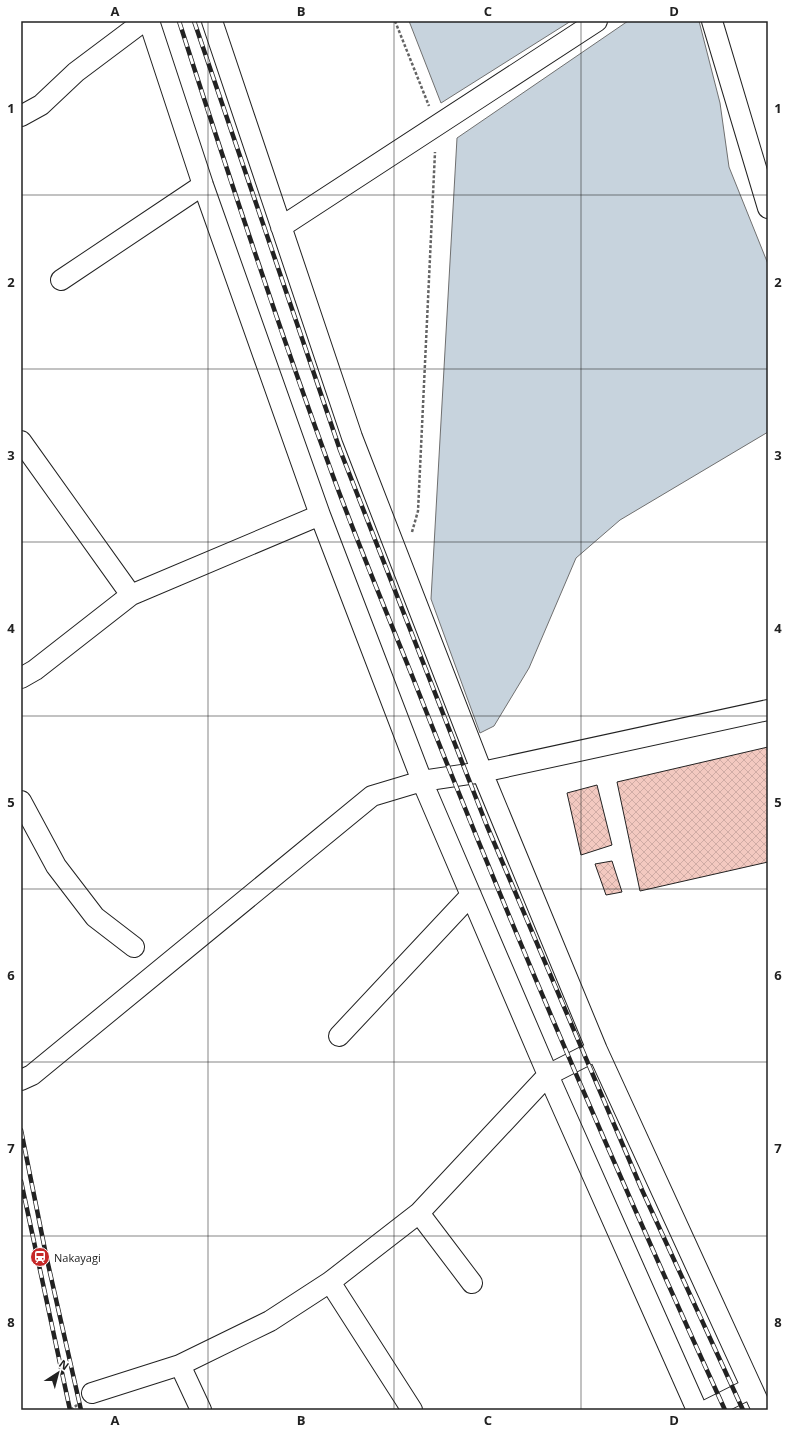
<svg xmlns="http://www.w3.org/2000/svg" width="789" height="1431" viewBox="0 0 789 1431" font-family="'Open Sans',sans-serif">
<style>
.water{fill:#c7d3dd;stroke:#6f6f6f}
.building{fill:url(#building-cross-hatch);stroke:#222}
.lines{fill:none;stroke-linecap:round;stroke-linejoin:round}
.minor-casing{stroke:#222;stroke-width:22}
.path{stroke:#646464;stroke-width:2.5;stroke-dasharray:3 2;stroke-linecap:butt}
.minor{stroke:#fff;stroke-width:20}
.rail-casing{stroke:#222;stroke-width:4.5}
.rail{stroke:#fff;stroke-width:3;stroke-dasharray:9;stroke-linecap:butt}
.grid{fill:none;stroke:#222;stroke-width:1;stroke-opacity:0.55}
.labels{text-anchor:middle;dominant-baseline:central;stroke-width:3;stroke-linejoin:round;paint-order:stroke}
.poi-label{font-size:11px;fill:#222;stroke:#fff;text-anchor:start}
.neatline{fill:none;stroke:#222;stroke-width:1.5}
.grid-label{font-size:13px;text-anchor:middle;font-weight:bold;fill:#222}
</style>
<defs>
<pattern id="building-cross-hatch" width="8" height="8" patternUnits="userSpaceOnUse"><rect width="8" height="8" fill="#f3c9c0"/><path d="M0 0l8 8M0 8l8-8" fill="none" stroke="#d0aca5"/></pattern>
</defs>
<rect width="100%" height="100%" fill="#fff"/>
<path class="water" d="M409 21H571L441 103Z
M628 21H699L720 103 729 167 768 264V432L620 520 576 558 529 668 494 726 480 733 431 599 457 138Z"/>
<path class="building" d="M768 747V862L640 891 617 782Z
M597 785 612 845 581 855 567 793Z
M612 861 622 892 606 895 595 864Z"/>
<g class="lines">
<g class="minor-casing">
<path id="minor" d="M149 21 203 185 320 515 422 781 548 1075 697 1410
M212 21 352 437 482 772 597 1050 762 1410
M712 21 768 208
M21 116 41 105 76 72 144 21
M281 227 597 21
M61 280 203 185
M21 441 131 595
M21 678 35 670 131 595 320 515
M21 801 56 866 95 917 134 947
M339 1036 471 895
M21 1080 32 1075 372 796 422 781 482 772 768 710
M419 1213 472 1283
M330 1282 412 1410
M180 1365 201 1410
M92 1393 180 1365 270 1321 330 1282 419 1213 548 1075 597 1050
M707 1410 751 1388"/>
</g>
<path class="path" d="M395 21 429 106
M412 532 418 511 435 152
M71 1410 77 1405"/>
<use href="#minor" class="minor"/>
<g class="rail-casing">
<path id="rail" d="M179 21C228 174 278 326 333 476 358 544 386 611 413 678 510 925 615 1169 725 1410
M194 21 340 450 487 826 642 1190 743 1410
M21 1130 46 1255 81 1410
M21 1181 70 1410"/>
</g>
<use href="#rail" class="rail"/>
</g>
<path class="grid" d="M208 21V1410M394 21V1410M581 21V1410M21 195H768M21 369H768M21 542H768M21 716H768M21 889H768M21 1062H768M21 1236H768"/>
<defs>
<g id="station-disc" transform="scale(1)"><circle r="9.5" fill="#c62828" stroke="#fff"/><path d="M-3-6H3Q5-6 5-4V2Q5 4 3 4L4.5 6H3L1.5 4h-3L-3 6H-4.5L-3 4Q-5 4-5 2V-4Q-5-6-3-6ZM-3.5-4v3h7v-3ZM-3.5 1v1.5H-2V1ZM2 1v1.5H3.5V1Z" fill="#fff"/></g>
</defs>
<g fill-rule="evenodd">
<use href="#station-disc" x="40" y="1257"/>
</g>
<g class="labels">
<g class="poi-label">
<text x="54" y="1257">Nakayagi</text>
</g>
</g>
<rect width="789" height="1431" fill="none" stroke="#ffffff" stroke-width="44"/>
<g transform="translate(58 1373) rotate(36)" stroke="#ffffff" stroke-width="3" paint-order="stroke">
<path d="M0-3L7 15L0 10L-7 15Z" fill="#222222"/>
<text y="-6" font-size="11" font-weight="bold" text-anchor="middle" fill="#222222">N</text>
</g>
<rect x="22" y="22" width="745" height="1387" class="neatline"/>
<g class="grid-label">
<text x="115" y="16">A</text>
<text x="301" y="16">B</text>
<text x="488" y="16">C</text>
<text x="674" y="16">D</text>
<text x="11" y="113">1</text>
<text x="778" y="113">1</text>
<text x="11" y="287">2</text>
<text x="778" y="287">2</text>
<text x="11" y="460">3</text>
<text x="778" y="460">3</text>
<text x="11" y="633">4</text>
<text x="778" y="633">4</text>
<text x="11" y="807">5</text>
<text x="778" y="807">5</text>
<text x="11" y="980">6</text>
<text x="778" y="980">6</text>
<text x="11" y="1153">7</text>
<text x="778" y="1153">7</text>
<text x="11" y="1327">8</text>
<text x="778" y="1327">8</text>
<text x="115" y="1425">A</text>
<text x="301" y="1425">B</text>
<text x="488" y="1425">C</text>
<text x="674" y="1425">D</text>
</g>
</svg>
